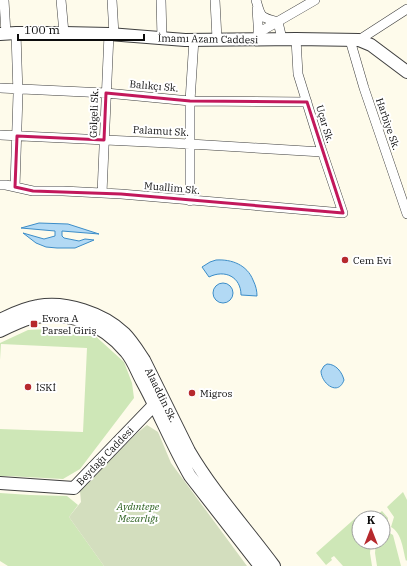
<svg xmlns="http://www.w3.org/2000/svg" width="407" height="566" viewBox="0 0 407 566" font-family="'IBM Plex Serif',serif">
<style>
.green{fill:#cee7b7}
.cemetery{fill:#d3debe}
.water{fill:#b2d9f4;stroke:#3c8dc8}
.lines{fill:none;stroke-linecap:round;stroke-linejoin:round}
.minor-casing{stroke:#3f3f3f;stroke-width:10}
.tertiary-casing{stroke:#3f3f3f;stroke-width:14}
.minor{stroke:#fff;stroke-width:9}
.tertiary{stroke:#fff;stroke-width:12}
.marked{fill:none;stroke:#c2185b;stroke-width:3;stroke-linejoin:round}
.poi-dot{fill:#b6292d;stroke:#fff;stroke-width:1.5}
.labels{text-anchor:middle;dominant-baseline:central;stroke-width:4;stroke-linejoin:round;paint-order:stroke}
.street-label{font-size:10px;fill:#0c0c0c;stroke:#fff}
.poi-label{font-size:10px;fill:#0c0c0c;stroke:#fff;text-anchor:start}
.park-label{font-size:10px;font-style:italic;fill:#2b601f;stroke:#fff}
</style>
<rect width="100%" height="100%" fill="#fefbeb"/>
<path class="green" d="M71 328 92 333 124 362 132 383 134 398 80 469 63 479 8 476H0V429L83 432 87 348 1 344 0 360V343L28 330Z
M403 492 407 500V560L406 561C403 550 402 533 391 527L394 517 387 507Z
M0 493 30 495 67 496 78 505 69 517 104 566H8L0 561Z
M382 511 388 518 386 528 383 530V518H373Z
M360 514 363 518H359V542H371L370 553 372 566H343L334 556 331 558 332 560 326 565 316 553Z
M388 532 393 535 401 566H377L375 553 376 542H383V535Z"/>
<path class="cemetery" d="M147 425 158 432 171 463 247 566H104L69 517 81 502 80 491 136 434Z"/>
<path class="water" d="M39 223 68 224 99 234 62 231V236L64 238 79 241 85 239 94 240 75 248H57L46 247 36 243 23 233 44 239 55 236V231L21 228Z
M216 260C232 259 247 265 253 280 256 286 257 291 257 296L241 295C241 277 225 269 209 277L202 267 210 262Z
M213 293a10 10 0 1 1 20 0a10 10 0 1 1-20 0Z
M327 364C336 364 342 372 344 380 338 397 321 383 321 371L324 366Z"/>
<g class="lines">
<g class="minor-casing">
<path id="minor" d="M4 0 6 34
M61 0 64 33
M112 0 114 35
M161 0 162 38
M215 0 217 39
M256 0C261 18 260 17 278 22L282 39
M257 9 259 38
M258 33 315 0
M350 40 364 88 407 214
M359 40 407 9
M0 88 106 93 190 101 307 102
M0 135 190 144 322 152
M0 185H6L33 191H63L121 194 343 213 321 148 298 74 296 39
M15 187 18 94 16 33
M102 193 109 34
M190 201V101L194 39"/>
</g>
<g class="tertiary-casing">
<path id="tertiary" d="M0 34 16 33H64L109 34 185 40 296 39 359 40 371 45 407 72
M0 320C12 314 25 308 38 306 66 301 103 313 124 333 132 341 138 351 144 360L189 451C213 492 246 528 274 566
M0 331C10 326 20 321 31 318 67 310 102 323 126 352 133 360 137 372 142 381 159 412 172 445 190 476L260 566
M0 483 74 488 155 404 160 401"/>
</g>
<use href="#minor" class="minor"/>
<use href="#tertiary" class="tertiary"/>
</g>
<path class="marked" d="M106 93 190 101 307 102 343 213 121 194 33 191 15 187 17 136 104 140Z"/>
<g class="poi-dot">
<circle cx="345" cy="260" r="4"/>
<rect x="30" y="320" width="8" height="8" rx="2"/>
<circle cx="28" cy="387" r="4"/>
<circle cx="192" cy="393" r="4"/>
</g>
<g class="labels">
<g class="street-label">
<text transform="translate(208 39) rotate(1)">İmamı Azam Caddesi</text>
<text transform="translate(154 86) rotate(5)">Balıkçı Sk.</text>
<text transform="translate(94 113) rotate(-88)">Gölgeli Sk.</text>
<text transform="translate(325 124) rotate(73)">Uçar Sk.</text>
<text transform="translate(388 124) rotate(71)">Harbiye Sk.</text>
<text transform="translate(161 131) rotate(3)">Palamut Sk.</text>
<text transform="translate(172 188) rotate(5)">Muallim Sk.</text>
<text transform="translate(161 395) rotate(64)">Alaaddin Sk.</text>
<text transform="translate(105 456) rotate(-46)">Beydağı Caddesi</text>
</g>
<g class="poi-label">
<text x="353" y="260">Cem Evi</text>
<text x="42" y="318">Evora A<tspan x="42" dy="12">Parsel Giriş</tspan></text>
<text x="36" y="387">İSKİ</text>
<text x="200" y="393">Migros</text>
</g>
<g class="park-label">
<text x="138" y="506">Aydıntepe<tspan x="138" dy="12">Mezarlığı</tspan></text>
</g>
</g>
<g transform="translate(371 530)"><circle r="19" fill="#ffffff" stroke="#9e9e9e"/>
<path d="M0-3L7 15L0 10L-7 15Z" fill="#b6292d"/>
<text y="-6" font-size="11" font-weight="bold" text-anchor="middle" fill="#0c0c0c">K</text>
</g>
<path d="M18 34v6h126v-6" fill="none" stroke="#0c0c0c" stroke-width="2"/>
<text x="24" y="34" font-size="12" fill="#0c0c0c" stroke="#ffffff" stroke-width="3" paint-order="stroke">100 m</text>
</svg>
